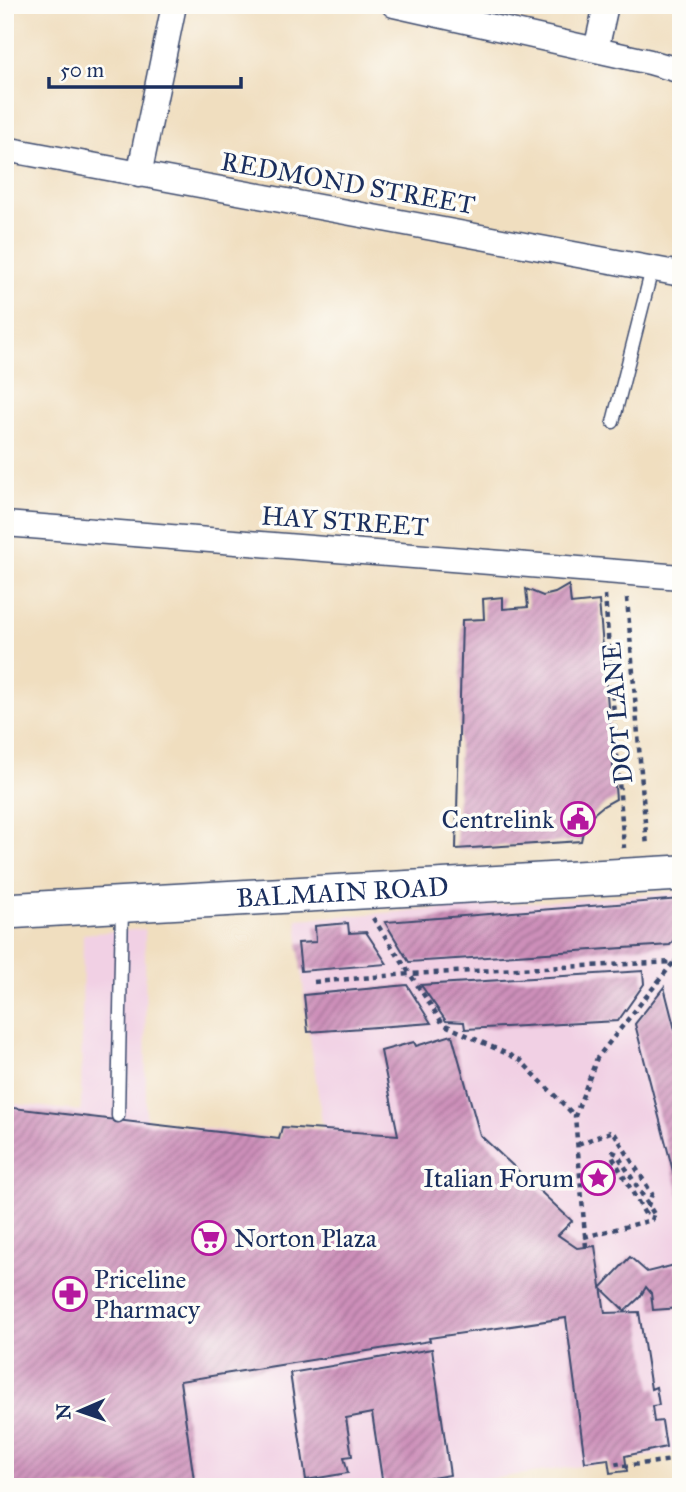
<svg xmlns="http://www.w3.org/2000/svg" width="686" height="1492" viewBox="0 0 686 1492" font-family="'IM FELL Great Primer',serif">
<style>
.built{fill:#f1d0e4}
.building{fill:url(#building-hatch)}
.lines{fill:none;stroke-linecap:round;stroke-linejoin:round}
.lane-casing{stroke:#3b496d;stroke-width:15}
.street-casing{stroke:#3b496d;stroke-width:27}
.secondary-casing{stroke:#3b496d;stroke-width:38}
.path{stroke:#3b496d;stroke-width:4.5;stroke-dasharray:5 5;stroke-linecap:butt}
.lane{stroke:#fff;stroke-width:12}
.street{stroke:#fff;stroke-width:24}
.secondary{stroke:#fff;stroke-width:35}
.path-bridge{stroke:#3b496d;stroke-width:4.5;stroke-dasharray:5 5;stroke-linecap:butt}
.labels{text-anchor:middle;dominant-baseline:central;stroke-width:7;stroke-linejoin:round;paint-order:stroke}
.street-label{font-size:26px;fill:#1b2f5e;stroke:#fdfcf7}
.poi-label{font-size:26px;fill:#1b2f5e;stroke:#fdfcf7;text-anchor:end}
</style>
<defs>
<pattern id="building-hatch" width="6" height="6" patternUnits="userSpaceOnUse" patternTransform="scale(1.75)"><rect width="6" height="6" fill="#cd8fb9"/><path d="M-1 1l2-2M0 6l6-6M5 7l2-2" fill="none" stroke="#a6759a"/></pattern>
</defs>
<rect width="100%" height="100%" fill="#fdfcf7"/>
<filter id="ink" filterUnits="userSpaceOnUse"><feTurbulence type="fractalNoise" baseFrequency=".0143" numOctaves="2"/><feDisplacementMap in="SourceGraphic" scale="14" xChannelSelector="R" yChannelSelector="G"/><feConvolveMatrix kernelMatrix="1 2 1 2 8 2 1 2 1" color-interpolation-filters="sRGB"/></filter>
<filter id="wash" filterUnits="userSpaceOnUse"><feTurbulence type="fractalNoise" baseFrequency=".00686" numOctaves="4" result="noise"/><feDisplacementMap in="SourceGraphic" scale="28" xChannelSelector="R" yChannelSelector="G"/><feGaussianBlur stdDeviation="1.57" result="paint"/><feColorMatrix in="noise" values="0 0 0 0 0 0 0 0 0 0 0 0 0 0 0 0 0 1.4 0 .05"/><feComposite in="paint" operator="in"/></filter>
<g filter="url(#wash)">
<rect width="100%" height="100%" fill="#f0debf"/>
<path class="built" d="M681 892V1452L433 1487H5V1103L81 1111 83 934 145 929 146 1120 279 1139 282 1127 323 1129 304 995 297 919Z"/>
<g id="blocks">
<path class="building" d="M569 585 571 604 599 601 616 799 603 806 592 815 584 827 581 841 456 849 462 620 484 619 483 599 503 597V609L528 607 526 589 543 596 555 593Z
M681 899V929L670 945 409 962 385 922Z
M348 923 349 933 366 932 387 964 301 971 298 943 316 942 315 926Z
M643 971 644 984 618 1021 465 1029 464 1022 446 1021 421 985Z
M407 985 431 1023 308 1032 304 995Z
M664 987 681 1053 680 1198 635 1024Z
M452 1035 480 1135 572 1221 558 1235 577 1248 595 1246 605 1313 639 1312 651 1389 656 1387 659 1405 652 1406 654 1422 662 1421 666 1447 625 1456 627 1471 610 1473 608 1459 585 1462 566 1318 429 1338 430 1341 180 1381 195 1487H5V1107L279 1139 282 1127 398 1135 381 1051 414 1042 416 1046Z
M630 1257 647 1272 675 1265 676 1271H681V1308L653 1310 651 1293 646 1287 640 1297 625 1311 601 1288Z
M432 1349 450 1475 390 1485 382 1479 372 1413 346 1418 352 1456 344 1457 348 1473 306 1480 290 1373Z"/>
</g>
</g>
<g filter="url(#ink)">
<use href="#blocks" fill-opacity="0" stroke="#3b496d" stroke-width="2"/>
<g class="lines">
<g class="lane-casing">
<path id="lane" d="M613 422 652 269
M118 1116 122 906"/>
</g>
<g class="street-casing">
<path id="street" d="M394 5 650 62 681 71
M596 50 606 5
M5 149 681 274
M139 175 174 5
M5 524 681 577"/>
</g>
<g class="secondary-casing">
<g id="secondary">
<path id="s1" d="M5 911 681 873"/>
</g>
</g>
<path class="path" d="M605 595 624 848
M627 598 647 847
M373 918 443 1024 520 1060 575 1116
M314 982 409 974 674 962 681 986
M578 1144 613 1131 652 1194 645 1214
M584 1237 652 1220 654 1214
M586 1247 575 1116 597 1058 681 953
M617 1461 618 1466H623L681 1459"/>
<use href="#lane" class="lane"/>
<use href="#street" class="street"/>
<use href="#secondary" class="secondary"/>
<path class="path-bridge" d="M645 1214 612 1156 613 1152 617 1154 654 1214"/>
</g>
</g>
<defs>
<g id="civic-ring" transform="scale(1.75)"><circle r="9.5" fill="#fdfcf7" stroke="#b5179e" stroke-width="1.5"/><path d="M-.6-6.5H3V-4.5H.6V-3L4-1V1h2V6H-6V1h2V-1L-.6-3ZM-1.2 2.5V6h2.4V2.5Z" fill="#b5179e"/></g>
<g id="sight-ring" transform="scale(1.75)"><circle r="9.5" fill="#fdfcf7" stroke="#b5179e" stroke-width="1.5"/><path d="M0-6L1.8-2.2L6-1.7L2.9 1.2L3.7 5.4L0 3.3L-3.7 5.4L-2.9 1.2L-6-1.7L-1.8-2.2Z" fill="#b5179e"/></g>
<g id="supermarket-ring" transform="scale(1.75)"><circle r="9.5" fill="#fdfcf7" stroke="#b5179e" stroke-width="1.5"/><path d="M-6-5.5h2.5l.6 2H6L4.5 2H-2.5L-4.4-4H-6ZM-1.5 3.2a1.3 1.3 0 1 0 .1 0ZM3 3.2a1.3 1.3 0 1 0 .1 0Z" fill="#b5179e"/></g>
<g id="pharmacy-ring" transform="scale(1.75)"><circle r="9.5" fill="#fdfcf7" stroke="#b5179e" stroke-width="1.5"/><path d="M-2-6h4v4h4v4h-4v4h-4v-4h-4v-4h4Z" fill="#b5179e"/></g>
</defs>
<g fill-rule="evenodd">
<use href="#civic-ring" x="578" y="819"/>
<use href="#sight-ring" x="598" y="1178"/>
<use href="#supermarket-ring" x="209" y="1238"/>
<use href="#pharmacy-ring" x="70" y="1294"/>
</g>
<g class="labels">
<g class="street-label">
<text transform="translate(348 183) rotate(10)">REDMOND STREET</text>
<text transform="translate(345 521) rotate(4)">HAY STREET</text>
<text transform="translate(617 713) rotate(-95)">DOT LANE</text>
<text stroke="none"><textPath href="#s1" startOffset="338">BALMAIN ROAD</textPath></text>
</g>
<g class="poi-label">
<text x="554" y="819">Centrelink</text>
<text x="574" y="1178">Italian Forum</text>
<text x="234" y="1238" text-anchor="start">Norton Plaza</text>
<text x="94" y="1279" text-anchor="start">Priceline<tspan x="94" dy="30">Pharmacy</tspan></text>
</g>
</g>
<rect width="686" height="1492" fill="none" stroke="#fdfcf7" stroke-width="28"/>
<g transform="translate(80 1411) rotate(268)" stroke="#fdfcf7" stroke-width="5" paint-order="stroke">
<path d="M0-5L12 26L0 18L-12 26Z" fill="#1b2f5e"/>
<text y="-10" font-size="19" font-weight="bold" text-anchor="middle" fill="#1b2f5e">N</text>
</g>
<path d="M49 77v10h192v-10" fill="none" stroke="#1b2f5e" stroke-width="3.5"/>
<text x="60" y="77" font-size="21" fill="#1b2f5e" stroke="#fdfcf7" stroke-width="5" paint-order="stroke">50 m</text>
</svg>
